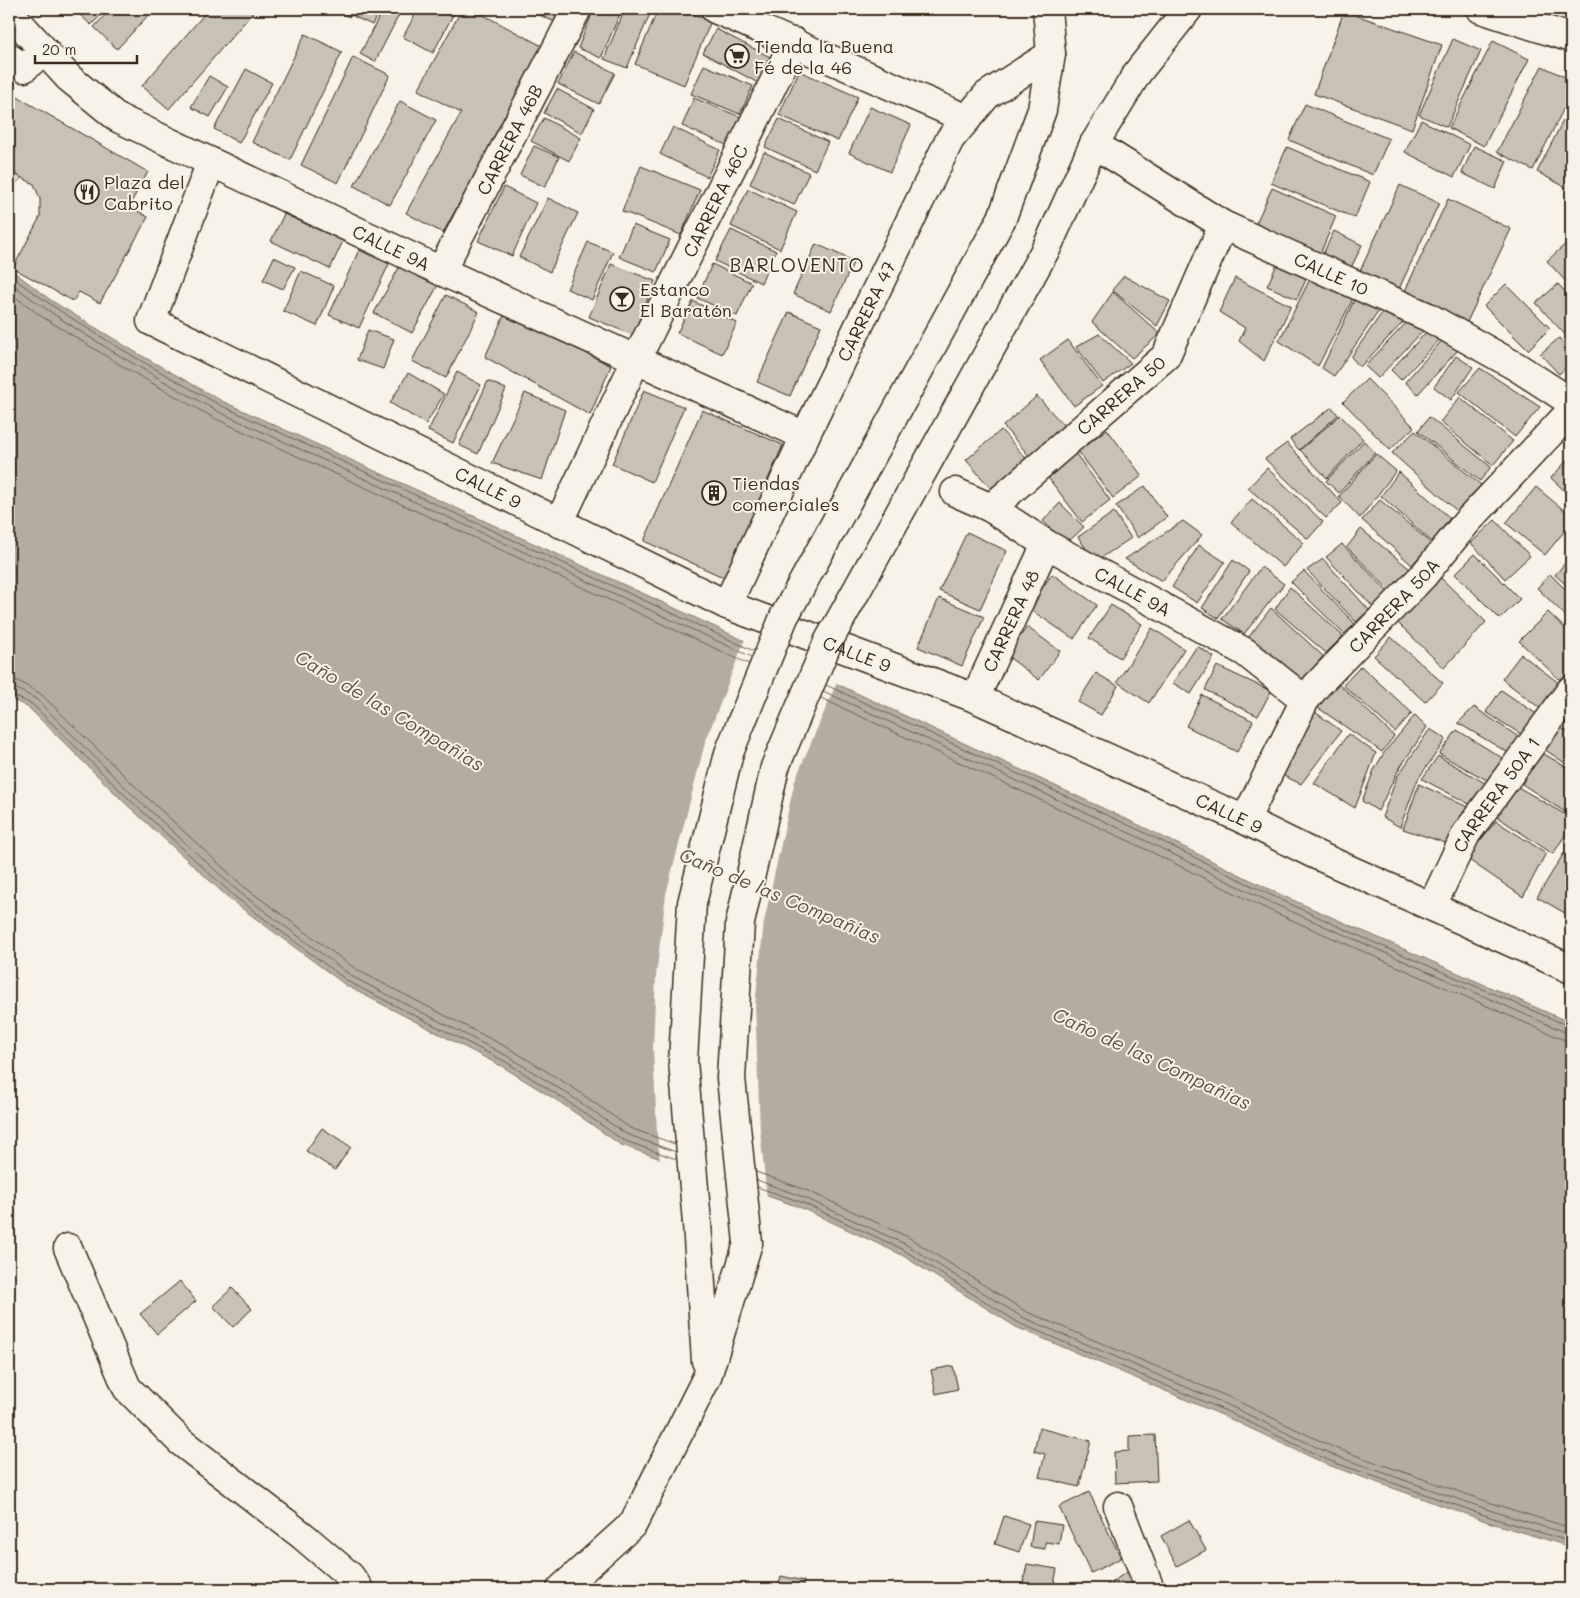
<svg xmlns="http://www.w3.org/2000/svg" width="1580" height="1598" viewBox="0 0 1580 1598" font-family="Mali,sans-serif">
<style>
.green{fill:#dbd6cb;stroke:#8b8074}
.water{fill:#b4aca0;stroke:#84786c}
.pier{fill:#f7f3e8}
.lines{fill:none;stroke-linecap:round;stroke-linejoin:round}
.shore{stroke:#6b5e52;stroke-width:1}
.building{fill:#c8c1b6;stroke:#3b2a1e}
.minor-casing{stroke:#3b2a1e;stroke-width:31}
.highway-casing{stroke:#3b2a1e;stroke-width:31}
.minor{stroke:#f7f3e8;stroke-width:28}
.highway{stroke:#f7f3e8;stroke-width:28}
.minor-bridge-casing{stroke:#3b2a1e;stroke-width:31;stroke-linecap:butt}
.minor-bridge{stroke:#f7f3e8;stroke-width:28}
.labels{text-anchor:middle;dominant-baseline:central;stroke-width:4;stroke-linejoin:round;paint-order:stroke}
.poi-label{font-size:18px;fill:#3b2a1e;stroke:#f7f3e8;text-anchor:start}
.street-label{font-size:18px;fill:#3b2a1e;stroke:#f7f3e8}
.neighbourhood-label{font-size:19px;letter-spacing:1px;fill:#3b2a1e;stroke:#f7f3e8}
.water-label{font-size:19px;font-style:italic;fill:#5f5145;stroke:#f7f3e8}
</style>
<rect width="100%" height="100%" fill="#f7f3e8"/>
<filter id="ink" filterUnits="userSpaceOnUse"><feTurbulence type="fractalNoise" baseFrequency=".02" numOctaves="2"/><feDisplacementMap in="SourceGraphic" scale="10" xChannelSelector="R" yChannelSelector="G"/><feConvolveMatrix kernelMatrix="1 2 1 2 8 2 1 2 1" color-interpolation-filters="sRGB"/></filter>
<g filter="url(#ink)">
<path class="green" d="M9 171 22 178 9 190Z"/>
<path class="water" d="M9 268 52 301 137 353 222 401 653 598 1141 826 1277 893 1571 1023V1547L1491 1523 1328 1465 1224 1416 1016 1327 900 1254 799 1207 621 1145 561 1103 503 1067 347 986 232 901 125 803 29 708 9 698Z"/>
<path class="pier" d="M745 639 837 682 795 780 764 922 755 1005 760 1130 767 1199 660 1161 657 1133 653 1048 656 976 666 894 705 743Z"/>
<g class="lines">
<path class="shore" d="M9 275C75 324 147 365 220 405L754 651
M9 282C74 332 146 371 217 411L752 657
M9 292 41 316 127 369 214 418 749 664
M9 680 18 681 41 694 138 789 243 886 357 970 512 1050 572 1087 630 1128 675 1144
M826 685 1139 830 1275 897 1368 940 1571 1027
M9 687 15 688 36 699 133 795 239 892 353 977 509 1057 568 1094 626 1134 676 1152
M823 691 1136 836 1272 903 1565 1032 1571 1033
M9 694 32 704 129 799 235 897 349 982 506 1062 564 1099 623 1140 676 1159
M821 698 1133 843 1269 910 1562 1039 1571 1041
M756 1172 806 1190 908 1237 1025 1311 1231 1398 1335 1448 1497 1505 1571 1528
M757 1180 803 1197 905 1244 1022 1317 1228 1405 1333 1455 1495 1512 1571 1535
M757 1187 801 1202 902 1249 1019 1323 1226 1411 1330 1461 1493 1518 1571 1542"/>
</g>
<path class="building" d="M59 9H70L64 15Z
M82 9H107L91 25 78 13Z
M111 9H154L117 49 94 27Z
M204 9H256L169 109 142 86 207 11Z
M333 9H353L349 17Z
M356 9H380L372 25 353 16Z
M383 9H402L375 62 360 54Z
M418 9H456L433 53 403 37Z
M462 9H472L544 47 443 233 406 213 461 113 418 90Z
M526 9H561L555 22Z
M594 9H622L601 58 578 48Z
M625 9H652L627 68 604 59Z
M658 9H681L711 21 684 85 635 64Z
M1344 11 1442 45 1412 129 1314 94Z
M716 29 772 58 758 83 703 53Z
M305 34 342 52 290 160 252 142Z
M1453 39 1481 51 1447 127 1419 115Z
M1493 41 1529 59 1484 146 1449 128Z
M574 52 615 73 599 104 558 84Z
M353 57 390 75 338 183 301 165Z
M704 65 753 86 740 114 691 94Z
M1542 66 1571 80V94L1533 170 1497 152Z
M246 69 272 83 239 143 214 129Z
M799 71 858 97 838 141 779 115Z
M209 76 228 87 210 117 191 107Z
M557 89 594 109 582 133 544 113Z
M9 92 148 172 129 206 148 217 100 303 79 292 73 301 13 268 40 217V199L34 184 9 171Z
M694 98 743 118 731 147 682 126Z
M400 101 436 120 390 205 354 186Z
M1305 104 1389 139 1373 175 1289 140Z
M1571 105V190L1537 172Z
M870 107 911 125 890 172 849 153Z
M544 118 581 138 569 161 531 141Z
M779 119 828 142 815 170 765 147Z
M1421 120 1470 145 1454 177 1405 152Z
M673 127 720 150 707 177 660 154Z
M534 146 559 157 545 187 520 175Z
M1474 146 1507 161 1495 189 1462 173Z
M1287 147 1370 182 1355 218 1271 183Z
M764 152 809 173 794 205 750 184Z
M641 166 700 190 681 235 622 211Z
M1400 185 1439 203 1398 291 1359 273Z
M504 187 536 203 512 256 478 241Z
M1272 188 1336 216 1318 259 1253 230Z
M748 189 797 212 780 249 731 226Z
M548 198 578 213 550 272 519 257Z
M1448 199 1511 229 1467 322 1404 293Z
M284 214 343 241 330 269 271 241Z
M633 225 670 240 656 272 619 257Z
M731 230 776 251 761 283 715 261Z
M1334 231 1362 245 1349 272 1321 258Z
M1571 239V287L1547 261Z
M588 242 613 252 592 300 567 289Z
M816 244 854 261 831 311 793 294Z
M359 250 389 264 359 328 329 315Z
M274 257 295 267 283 289 263 280Z
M1280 258 1310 271 1297 299 1267 286Z
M401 264 438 285 412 333 374 313Z
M611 264 655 281 633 335 589 317Z
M712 264 752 283 737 316 697 298Z
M301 271 334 286 317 326 283 311Z
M1313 273 1356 293 1318 366 1279 341Z
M1124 276 1170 301 1157 326 1112 290Z
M1235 278 1291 306 1264 361 1239 341 1245 328 1219 312Z
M1506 284 1550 328 1528 350 1484 306Z
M1558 284 1571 298V341L1536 303Z
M1113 292 1160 334 1132 358 1092 322Z
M1358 292 1383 305 1334 376 1322 368Z
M446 295 479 312 446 378 412 361Z
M693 301 737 323 722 354 677 333Z
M1387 306 1408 317 1360 367 1351 357Z
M506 311 611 366 590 415 485 357Z
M789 312 821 326 790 396 757 382Z
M1408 321 1426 328 1378 378 1365 366Z
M1429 329 1443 336 1401 380 1391 370Z
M368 330 394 339 383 369 357 360Z
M1099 334 1131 363 1103 383 1076 347Z
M1445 337 1459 349 1418 394 1405 382Z
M1559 338 1571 352V363L1559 374 1540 354Z
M1068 340 1102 386 1074 406 1040 360Z
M1456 356 1473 367 1451 400 1434 387Z
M1480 368 1540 407 1515 437 1459 392Z
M457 372 481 385 453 443 428 431Z
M408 373 444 394 426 424 390 403Z
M1367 379 1414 427 1390 450 1343 402Z
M488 381 506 389 478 454 459 445Z
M644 390 684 407 652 482 612 464Z
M525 393 565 410 542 480 492 463Z
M1037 396 1066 428 1032 459 1003 426Z
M1460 397 1513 441 1493 465 1440 422Z
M1332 407 1338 415 1299 450 1290 439Z
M702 410 783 445 725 578 644 541Z
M1340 415 1363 439 1327 478 1300 450Z
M1429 417 1491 467 1480 481 1418 431Z
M1107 429 1142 476 1113 498 1078 451Z
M1001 430 1030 463 995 493 966 460Z
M1415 431 1481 485 1457 511 1392 453Z
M1364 441 1375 453 1339 493 1326 481Z
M1287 443 1342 503 1326 518 1265 459Z
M1075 453 1110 500 1082 522 1046 475Z
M1376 454 1396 471 1360 518 1339 496Z
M1571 456V497L1551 478Z
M1267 468 1323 522 1308 539 1248 488Z
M1399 472 1450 518 1432 542 1381 496Z
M1145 486 1167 517 1138 538 1116 506Z
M1536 487 1571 516V523L1545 555 1506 523Z
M1252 499 1304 543 1283 567 1231 522Z
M1380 500 1431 543 1412 565 1362 520Z
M1060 503 1084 527 1066 544 1043 521Z
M1114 512 1131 538 1095 562 1078 537Z
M1495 520 1530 556 1505 579 1471 543Z
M1183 521 1202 535 1162 581 1125 559Z
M1361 529 1410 569 1390 591 1347 547Z
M967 532 1007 551 980 609 939 591Z
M1342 544 1388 592 1373 607 1326 557Z
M1199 545 1225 562 1197 603 1172 587Z
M1475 554 1520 599 1500 619 1455 574Z
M1571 556V589L1555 575Z
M1323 559 1369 610 1356 622 1307 570Z
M1233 560 1249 571 1218 618 1202 608Z
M1261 567 1284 584 1244 634 1222 619Z
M1304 571 1355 624 1344 634 1291 582Z
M1052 574 1097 605 1074 639 1028 608Z
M1550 574 1571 595V621L1537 588Z
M1439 576 1486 622 1444 668 1396 621Z
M1290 587 1343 636 1326 653 1275 609Z
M939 598 984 617 962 666 918 647Z
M1111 605 1142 624 1120 658 1089 638Z
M1271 608 1323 656 1303 680 1248 638Z
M1548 612 1571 634V674L1563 683 1519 641Z
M1027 627 1060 651 1039 680 1006 655Z
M1152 628 1184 649 1149 703 1117 682Z
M1391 637 1443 683 1425 702 1374 656Z
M1197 646 1214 657 1191 694 1173 683Z
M1521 654 1564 687 1545 712 1502 679Z
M1217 666 1271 691 1258 716 1205 690Z
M1361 666 1412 713 1395 732 1343 685Z
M1096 673 1118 686 1101 715 1078 702Z
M1336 681 1394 736 1382 752 1314 705Z
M1501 690 1541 717 1527 738 1486 712Z
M1202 695 1253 721 1237 752 1186 726Z
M1474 707 1526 742 1517 758 1458 723Z
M1311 709 1341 731 1301 784 1282 775Z
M1415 715 1427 727 1399 769 1378 811 1362 801 1374 770 1384 753Z
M1561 728 1571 734V767L1544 749Z
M1430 729 1446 739 1418 779 1400 827 1382 817 1397 777Z
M1457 730 1512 764 1496 785 1439 754Z
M1348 734 1376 753 1355 808 1314 783Z
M1541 752 1571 770V816L1522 784Z
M1438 756 1492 787 1477 808 1422 779Z
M1419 784 1476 811 1452 845 1403 829Z
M1518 787 1571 818V826L1553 854 1496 816Z
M1496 821 1546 853 1523 897 1466 858Z
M1564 853 1571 857 1570 916 1537 897Z
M322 1128 351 1147 335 1170 306 1151Z
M180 1281 196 1301 157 1334 140 1314Z
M232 1288 252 1309 233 1327 213 1306Z
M953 1366 958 1389 936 1394 931 1370Z
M1039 1428 1091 1441 1079 1487 1039 1477 1045 1454 1034 1451Z
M1155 1435 1157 1481 1115 1483 1114 1452 1129 1451V1436Z
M1089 1492 1121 1558 1091 1573 1059 1507Z
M1004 1516 1029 1524 1019 1552 995 1544Z
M1189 1520 1206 1550 1177 1566 1161 1536Z
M1034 1521 1062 1525 1059 1544 1045 1542V1549L1030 1547Z
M1027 1564 1057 1569 1053 1589H1022Z
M1130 1570 1137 1589H1101Z
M781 1576 804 1581 802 1589H778Z"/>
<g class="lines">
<g class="minor-casing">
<g id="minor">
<path d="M715 9 967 119"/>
<path id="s1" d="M9 12 69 78 118 118 441 271 805 436"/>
<path d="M9 58 24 68 43 51"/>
<path id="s2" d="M1094 144 1223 225 1428 317 1517 367 1571 402"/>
<path id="s3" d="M211 162 151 321 727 605 975 698 1245 820 1312 853 1571 969"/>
<path d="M1002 218 1042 110 1051 54 1047 9"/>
<path d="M1047 247 1094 144 1138 72 1188 9"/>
<path id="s4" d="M441 271 577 9"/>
<path id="s5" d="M955 492 991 508 1046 544 1245 652 1305 700"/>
<path id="s6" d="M991 508 1166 356 1223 225"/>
<path id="s7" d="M559 523 636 360 794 42"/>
<path id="s8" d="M727 605 805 436 950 139 987 95 1051 54"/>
<path id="s9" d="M975 698 1046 544"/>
<path id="s10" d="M1245 820 1305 700 1317 685 1423 576 1466 523 1571 411"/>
<path id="s11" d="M1432 906 1466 834 1571 690"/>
<path d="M697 1223 706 1361"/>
<path d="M68 1248 127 1388 181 1442 303 1536 350 1576 359 1589"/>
<path d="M1118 1506 1150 1589"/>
<path d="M561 1589 633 1524 707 1377 748 1243"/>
</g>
</g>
<g class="highway-casing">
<path id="highway" d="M1481 9 1571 38"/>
</g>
<use href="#minor" class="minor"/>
<use href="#highway" class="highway"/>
<g class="minor-bridge-casing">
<path id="minor-bridge" d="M697 1223 683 1061 692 903 729 753 784 617 1002 218
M748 1243 731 1078 740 923 775 767 828 642 1047 247"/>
</g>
<use href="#minor-bridge" class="minor-bridge"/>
</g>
</g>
<defs>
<g id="supermarket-ring" transform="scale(1.25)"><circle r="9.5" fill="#f7f3e8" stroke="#3b2a1e" stroke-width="1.5"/><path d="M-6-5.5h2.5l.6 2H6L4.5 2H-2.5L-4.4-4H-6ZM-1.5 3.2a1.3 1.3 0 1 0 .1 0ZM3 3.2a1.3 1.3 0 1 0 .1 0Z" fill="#3b2a1e"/></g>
<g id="restaurant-ring" transform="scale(1.25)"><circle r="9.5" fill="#f7f3e8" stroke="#3b2a1e" stroke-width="1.5"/><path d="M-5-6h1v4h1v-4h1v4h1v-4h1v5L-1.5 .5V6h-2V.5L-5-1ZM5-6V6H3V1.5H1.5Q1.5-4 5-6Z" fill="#3b2a1e"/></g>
<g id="bar-ring" transform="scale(1.25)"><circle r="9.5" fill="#f7f3e8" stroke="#3b2a1e" stroke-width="1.5"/><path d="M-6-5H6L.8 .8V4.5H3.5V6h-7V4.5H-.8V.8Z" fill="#3b2a1e"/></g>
<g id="building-ring" transform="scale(1.25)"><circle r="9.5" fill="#f7f3e8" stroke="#3b2a1e" stroke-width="1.5"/><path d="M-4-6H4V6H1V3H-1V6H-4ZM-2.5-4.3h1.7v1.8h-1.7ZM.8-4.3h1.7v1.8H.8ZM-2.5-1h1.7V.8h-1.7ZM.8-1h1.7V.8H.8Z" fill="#3b2a1e"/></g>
</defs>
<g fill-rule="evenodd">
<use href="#supermarket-ring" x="737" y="56"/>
<use href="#restaurant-ring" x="87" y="192"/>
<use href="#bar-ring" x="622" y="299"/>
<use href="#building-ring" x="714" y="493"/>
</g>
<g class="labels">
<g class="poi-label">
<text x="754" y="46">Tienda la Buena<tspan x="754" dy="21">Fé de la 46</tspan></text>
<text x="104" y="182">Plaza del<tspan x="104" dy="21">Cabrito</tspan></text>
<text x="640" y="289">Estanco<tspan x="640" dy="21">El Baratón</tspan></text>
<text x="732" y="483">Tiendas<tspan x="732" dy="21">comerciales</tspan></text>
</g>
<g class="street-label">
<text stroke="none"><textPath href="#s4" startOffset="148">CARRERA 46B</textPath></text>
<text stroke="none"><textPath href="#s7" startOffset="358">CARRERA 46C</textPath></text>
<text stroke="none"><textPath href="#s1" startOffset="455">CALLE 9A</textPath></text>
<text stroke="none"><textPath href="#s2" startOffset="271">CALLE 10</textPath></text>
<text stroke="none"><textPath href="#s8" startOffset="325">CARRERA 47</textPath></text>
<text stroke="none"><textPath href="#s6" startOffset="172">CARRERA 50</textPath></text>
<text stroke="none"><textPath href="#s3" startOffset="546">CALLE 9</textPath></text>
<text stroke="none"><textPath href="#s5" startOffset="204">CALLE 9A</textPath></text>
<text stroke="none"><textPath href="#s10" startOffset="264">CARRERA 50A</textPath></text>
<text stroke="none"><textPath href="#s9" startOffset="85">CARRERA 48</textPath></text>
<text stroke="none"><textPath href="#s3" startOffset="951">CALLE 9</textPath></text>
<text stroke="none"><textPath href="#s11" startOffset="129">CARRERA 50A 1</textPath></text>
<text stroke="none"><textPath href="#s3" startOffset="1356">CALLE 9</textPath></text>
</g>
<g class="neighbourhood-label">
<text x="797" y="264">BARLOVENTO</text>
</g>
<g class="water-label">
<text transform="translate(390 710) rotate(31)">Caño de las Compañias</text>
<text transform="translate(780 895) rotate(23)">Caño de las Compañias</text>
<text transform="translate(1152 1058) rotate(25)">Caño de las Compañias</text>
</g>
</g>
<rect width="1580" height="1598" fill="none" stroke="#f7f3e8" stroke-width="30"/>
<rect x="15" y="15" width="1550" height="1568" fill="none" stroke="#3b2a1e" stroke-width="2" filter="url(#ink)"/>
<path d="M35 55v8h102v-8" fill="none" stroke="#3b2a1e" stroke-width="2.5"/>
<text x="42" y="55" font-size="15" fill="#3b2a1e" stroke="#f7f3e8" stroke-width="4" paint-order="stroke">20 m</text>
</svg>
